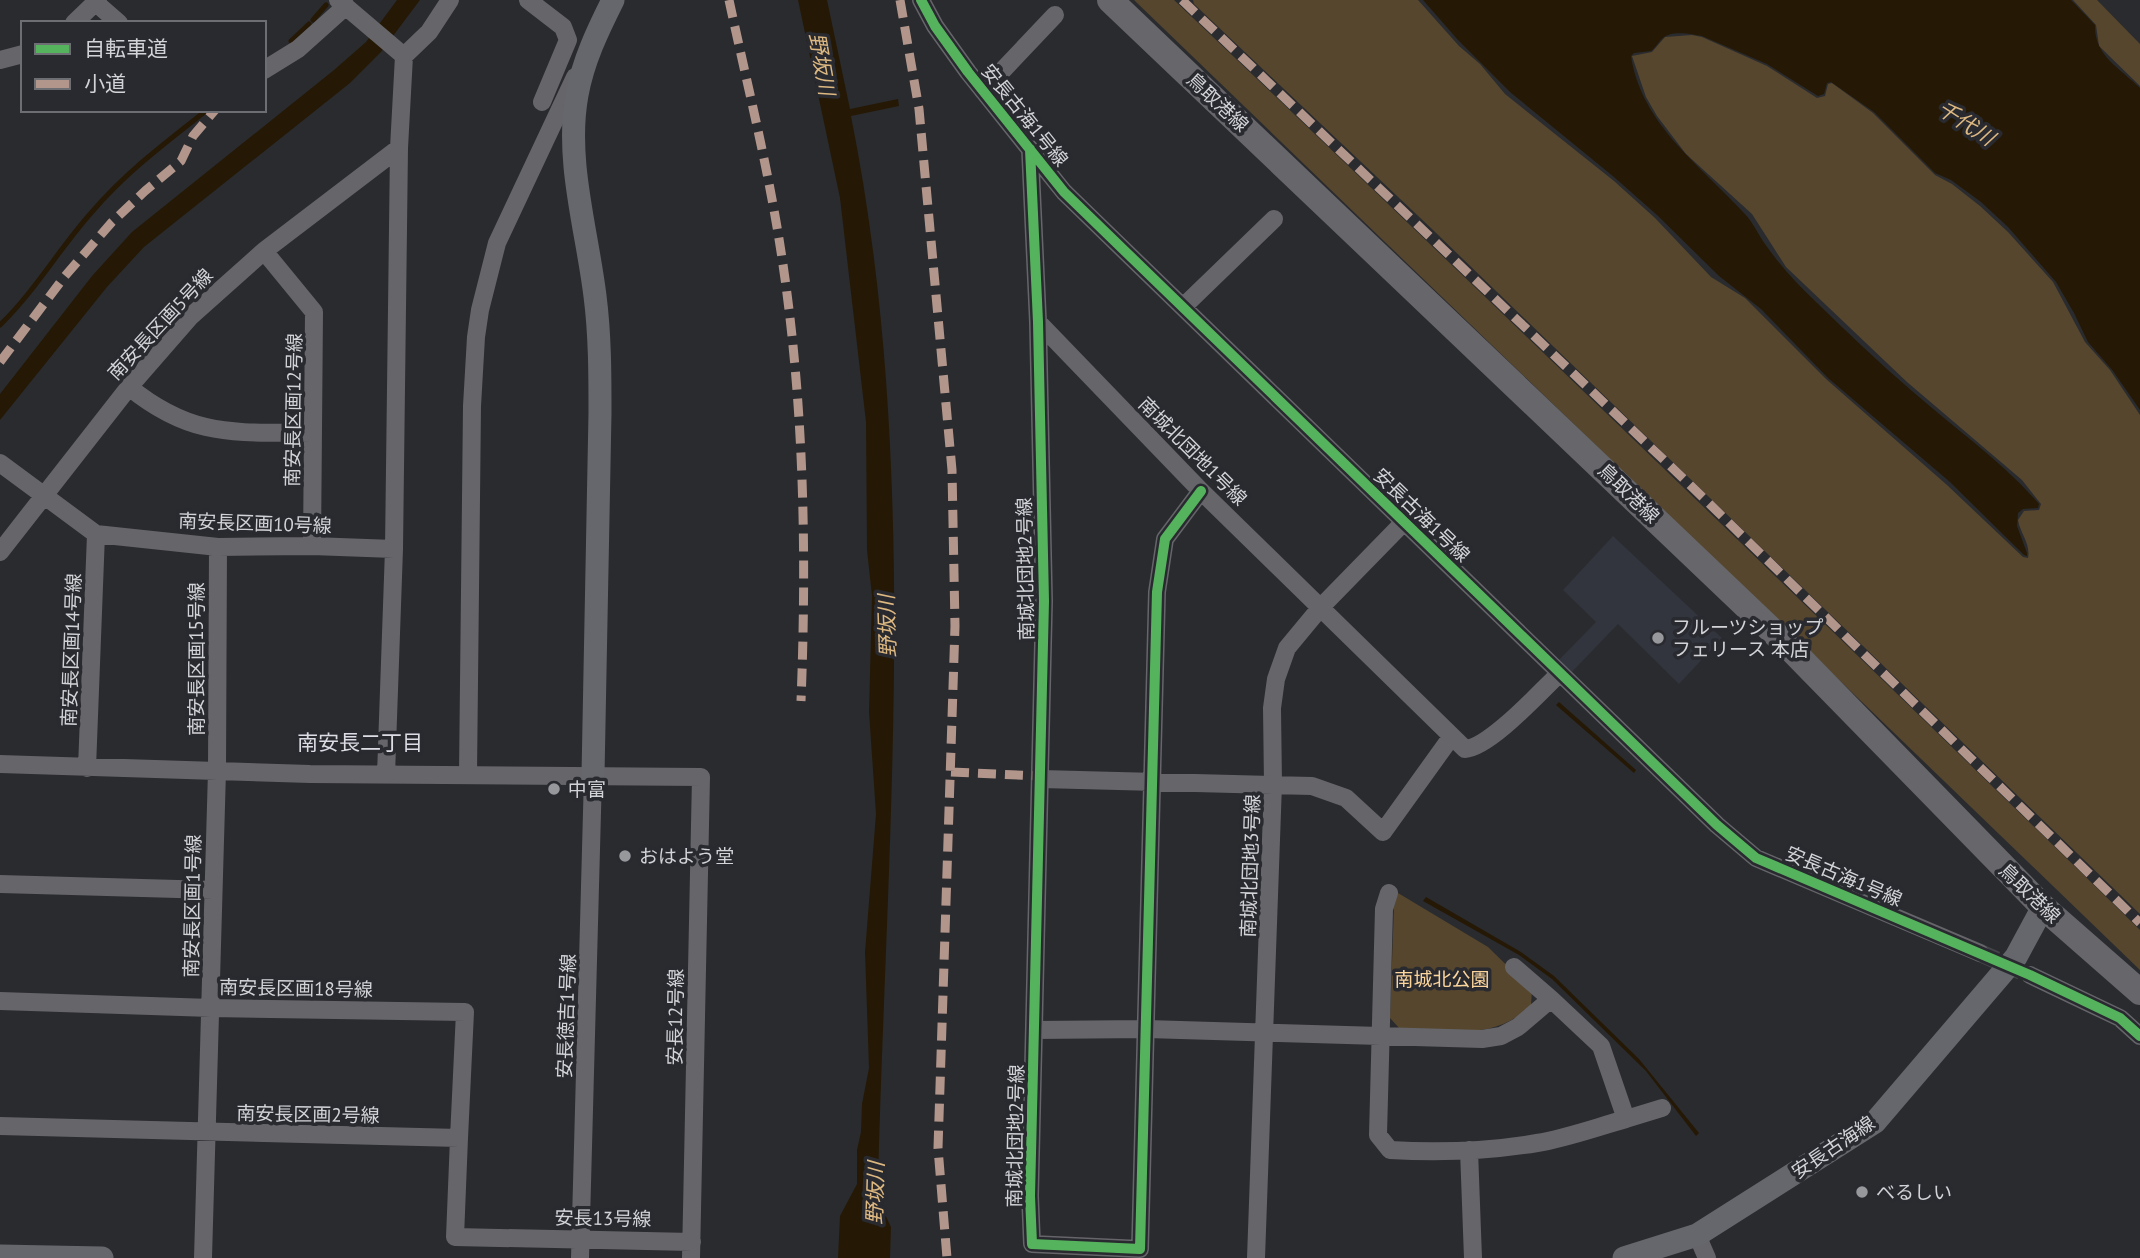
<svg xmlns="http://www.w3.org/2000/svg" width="2140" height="1258" viewBox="0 0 2140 1258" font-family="'PT Sans','Noto Sans JP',sans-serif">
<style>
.built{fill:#32343e}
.green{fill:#56462d}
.water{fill:#251905}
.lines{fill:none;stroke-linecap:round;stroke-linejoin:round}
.stream{stroke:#251905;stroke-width:5}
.street-tunnel{stroke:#434448;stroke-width:18;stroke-dasharray:18 9;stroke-linecap:butt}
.street{stroke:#65656a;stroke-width:18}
.secondary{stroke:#66676d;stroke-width:23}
.primary{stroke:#66666b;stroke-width:26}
.quiet{stroke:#b2968c;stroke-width:9;stroke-dasharray:18 9;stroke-linecap:butt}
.cycleway-casing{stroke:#292a30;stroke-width:15}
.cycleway{stroke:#56b35d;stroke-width:10}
.poi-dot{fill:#97989c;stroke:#292a30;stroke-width:2.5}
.labels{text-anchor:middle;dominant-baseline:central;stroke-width:7;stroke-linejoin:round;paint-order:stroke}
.street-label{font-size:19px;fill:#d2d3d7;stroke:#292a30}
.poi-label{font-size:19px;fill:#d2d3d7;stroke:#292a30;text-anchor:start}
.park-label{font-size:19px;fill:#fbd59c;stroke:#292a30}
.water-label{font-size:21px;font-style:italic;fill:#ddb880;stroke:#292a30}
.neighbourhood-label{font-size:21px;fill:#dbdce4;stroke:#292a30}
</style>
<rect width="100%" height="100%" fill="#2a2b2f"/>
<path class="built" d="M1613 536 1722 638 1679 684 1618 624 1570 674 1558 661 1596 622 1563 590Z"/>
<path class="green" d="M1134 0H1174C1498 308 1820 618 2140 930V970Z
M1193 0H1418L1459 46 1480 64 1505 94 1614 181 1655 218 1711 277 1745 298 1826 379 1947 485 2023 557 2028 558C2031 544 2020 533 2018 520L2024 511 2039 510 2041 504 2022 480 1907 382 1786 267 1752 214 1686 154 1657 116 1646 97 1632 56 1652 52 1665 37 1692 35 1702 37 1767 66 1817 98 1825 96 1828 84 1832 83 1873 113 1935 175 1952 184 1980 206 2008 232 2053 282 2085 342 2110 370 2140 415V914L1433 230 1194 4Z
M2073 0H2097L2140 44V86L2099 46 2096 25Z
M1398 893 1488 947 1532 990 1531 1005C1497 1041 1446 1031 1400 1029L1390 1018 1394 907Z"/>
<path class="water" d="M397 0H420L381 52 350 83 144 247 107 287 0 420V394L92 276 132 232 334 70 366 42Z
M798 0H827L850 109 898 99 899 106 851 116C921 466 887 827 878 1181L881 1206 891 1227 890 1258H838L840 1216 857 1184V1150L861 1132 862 1104 869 1068 865 952 876 814 869 712 872 596 867 550 866 422 840 198Z
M1423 0H2071L2095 25C2094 56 2120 68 2140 88V410L2113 371 2088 342 2074 313 2056 282 2008 227 1981 202 1951 180 1935 173 1874 112 1831 82 1827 83 1824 94 1818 96 1767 64 1702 36C1692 34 1671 30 1663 38 1659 41 1656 47 1651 51L1634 53 1631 56C1641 124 1701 166 1744 213 1753 222 1758 234 1765 244 1779 264 1796 283 1814 300 1846 331 1878 362 1912 391 1954 428 2002 461 2039 504L2038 508 2023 509 2018 513 2017 526 2027 553V556L2024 555 1950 482 1828 378 1761 309 1719 276 1657 215 1614 177 1510 92 1458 40Z
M1559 702 1636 770 1634 773 1556 705Z
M1426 897 1521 952 1554 976 1639 1059 1699 1133 1696 1136 1646 1071 1552 979 1519 955 1423 901Z"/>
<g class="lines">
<path class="stream" d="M313 20 326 5
M291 41 309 24
M0 325C35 291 59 249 91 213 126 172 165 143 207 110"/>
<path class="street-tunnel" d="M1980 953 2030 975"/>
<path class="street" d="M338 0 404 56
M528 0 563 27 568 40 542 102
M921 0 935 26 968 72 1064 192 1717 825 1756 858 1980 953
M96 3 119 23
M74 23 98 0
M0 60 23 54
M264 70 298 49 346 6
M983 91 1055 15
M399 148 404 56 429 32 450 0
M1030 149 1038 322 1044 601 1030 1196 1032 1244 1140 1249 1157 592 1165 539 1201 491
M264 251 314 312 312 546
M1183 307 1274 219
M1038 322 1201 491 1465 749C1489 748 1540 692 1559 674
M129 387C193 439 236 432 313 433
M0 463 96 534 218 547 312 546 394 549
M218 547 217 771 310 774 701 777 691 1258
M0 552 129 387 190 317 264 251 399 148 394 549 386 775
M0 764 217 771 203 1258
M87 768 96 534
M468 775 472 406 476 337 480 310 497 243 575 77
M1041 779 1312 786 1346 798 1383 832 1452 736
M0 884 213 890
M1514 967 1551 999
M2030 975 2120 1018 2140 1036
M0 1001 211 1008 465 1012 459 1138
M1034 1030 1147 1029 1482 1039 1501 1036 1518 1027 1551 999 1601 1046 1626 1119C1597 1127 1567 1138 1537 1143 1489 1151 1439 1153 1390 1150L1378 1135 1384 909 1389 893
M1626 1119 1662 1108
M0 1126 459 1138 455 1237 692 1242
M1469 1150 1473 1258
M1697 1235 1707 1258
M580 1258 593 775
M1256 1258 1273 784 1272 708 1276 679 1287 648 1321 607 1404 522"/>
<path class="secondary" d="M593 775 600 413C600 374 600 335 595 296 587 230 565 160 577 95 583 61 598 30 613 0
M0 1256 102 1258
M1624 1258 1697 1235 1875 1122 2016 957 2043 907"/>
<path class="primary" d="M1110 0 1786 644 2043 907 2140 992"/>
<path class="quiet" d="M729 0C746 79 766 159 779 239 804 392 807 547 801 701
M900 0 919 109 952 470 955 626 938 1148 947 1258
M1182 0 1687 482 2140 923
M0 362 65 276 112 222 145 191 181 161 193 136 215 110
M951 772 1041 776"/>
<g class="cycleway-casing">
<path id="cycleway" d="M921 0 935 26 968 72 1064 192 1717 825 1756 858 2030 975 2120 1018 2140 1036
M1030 149 1038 322 1044 601 1030 1196 1032 1244 1140 1249 1157 592 1165 539 1201 491"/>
</g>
<use href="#cycleway" class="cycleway"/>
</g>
<g class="poi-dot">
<circle cx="1658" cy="638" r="7"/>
<circle cx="554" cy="789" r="7"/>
<circle cx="625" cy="856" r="7"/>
<circle cx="1862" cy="1192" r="7"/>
</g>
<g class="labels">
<g class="street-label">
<text transform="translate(1218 102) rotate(43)">鳥取港線</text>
<text transform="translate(1025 115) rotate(51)">安長古海1号線</text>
<text transform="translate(160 324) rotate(-47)">南安長区画5号線</text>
<text transform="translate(293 410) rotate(-89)">南安長区画12号線</text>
<text transform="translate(1193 451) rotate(45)">南城北団地1号線</text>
<text transform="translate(1629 493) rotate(44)">鳥取港線</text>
<text transform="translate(1422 515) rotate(44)">安長古海1号線</text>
<text transform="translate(255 523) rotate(2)">南安長区画10号線</text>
<text transform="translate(1025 569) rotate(-91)">南城北団地2号線</text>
<text transform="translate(71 650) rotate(-88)">南安長区画14号線</text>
<text transform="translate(196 659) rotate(-90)">南安長区画15号線</text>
<text transform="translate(1250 866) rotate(-88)">南城北団地3号線</text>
<text transform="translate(1844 876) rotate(23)">安長古海1号線</text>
<text transform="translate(2030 893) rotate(44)">鳥取港線</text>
<text transform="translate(192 906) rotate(-89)">南安長区画1号線</text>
<text transform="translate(296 988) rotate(1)">南安長区画18号線</text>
<text transform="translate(566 1016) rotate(-88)">安長徳吉1号線</text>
<text transform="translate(675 1017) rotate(-89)">安長12号線</text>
<text transform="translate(308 1114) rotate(1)">南安長区画2号線</text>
<text transform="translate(1015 1136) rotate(-89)">南城北団地2号線</text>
<text transform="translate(1833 1147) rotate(-34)">安長古海線</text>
<text transform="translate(603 1218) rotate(1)">安長13号線</text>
</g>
<g class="poi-label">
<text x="1672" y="627">フルーツショップ<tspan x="1672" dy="22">フェリース 本店</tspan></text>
<text x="568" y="789">中富</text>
<text x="639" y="856">おはよう堂</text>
<text x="1876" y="1192">べるしい</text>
</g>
<g class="park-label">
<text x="1442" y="979">南城北公園</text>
</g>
<g class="water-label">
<text transform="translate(822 64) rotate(80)">野坂川</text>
<text transform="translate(1966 123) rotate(33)">千代川</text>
<text transform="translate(887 626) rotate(-92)">野坂川</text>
<text transform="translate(875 1193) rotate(-88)">野坂川</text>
</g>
<g class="neighbourhood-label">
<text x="360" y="742">南安長二丁目</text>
</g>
</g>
<rect x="21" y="21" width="245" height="91" fill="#292a30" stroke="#6d6e73" stroke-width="2"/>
<rect x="35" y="44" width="35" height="10" fill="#56b35d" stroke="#6d6e73" stroke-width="2"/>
<text x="84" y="56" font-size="21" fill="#d2d3d7">自転車道</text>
<rect x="35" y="79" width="35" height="10" fill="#b2968c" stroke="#6d6e73" stroke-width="2"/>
<text x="84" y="91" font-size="21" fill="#d2d3d7">小道</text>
</svg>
